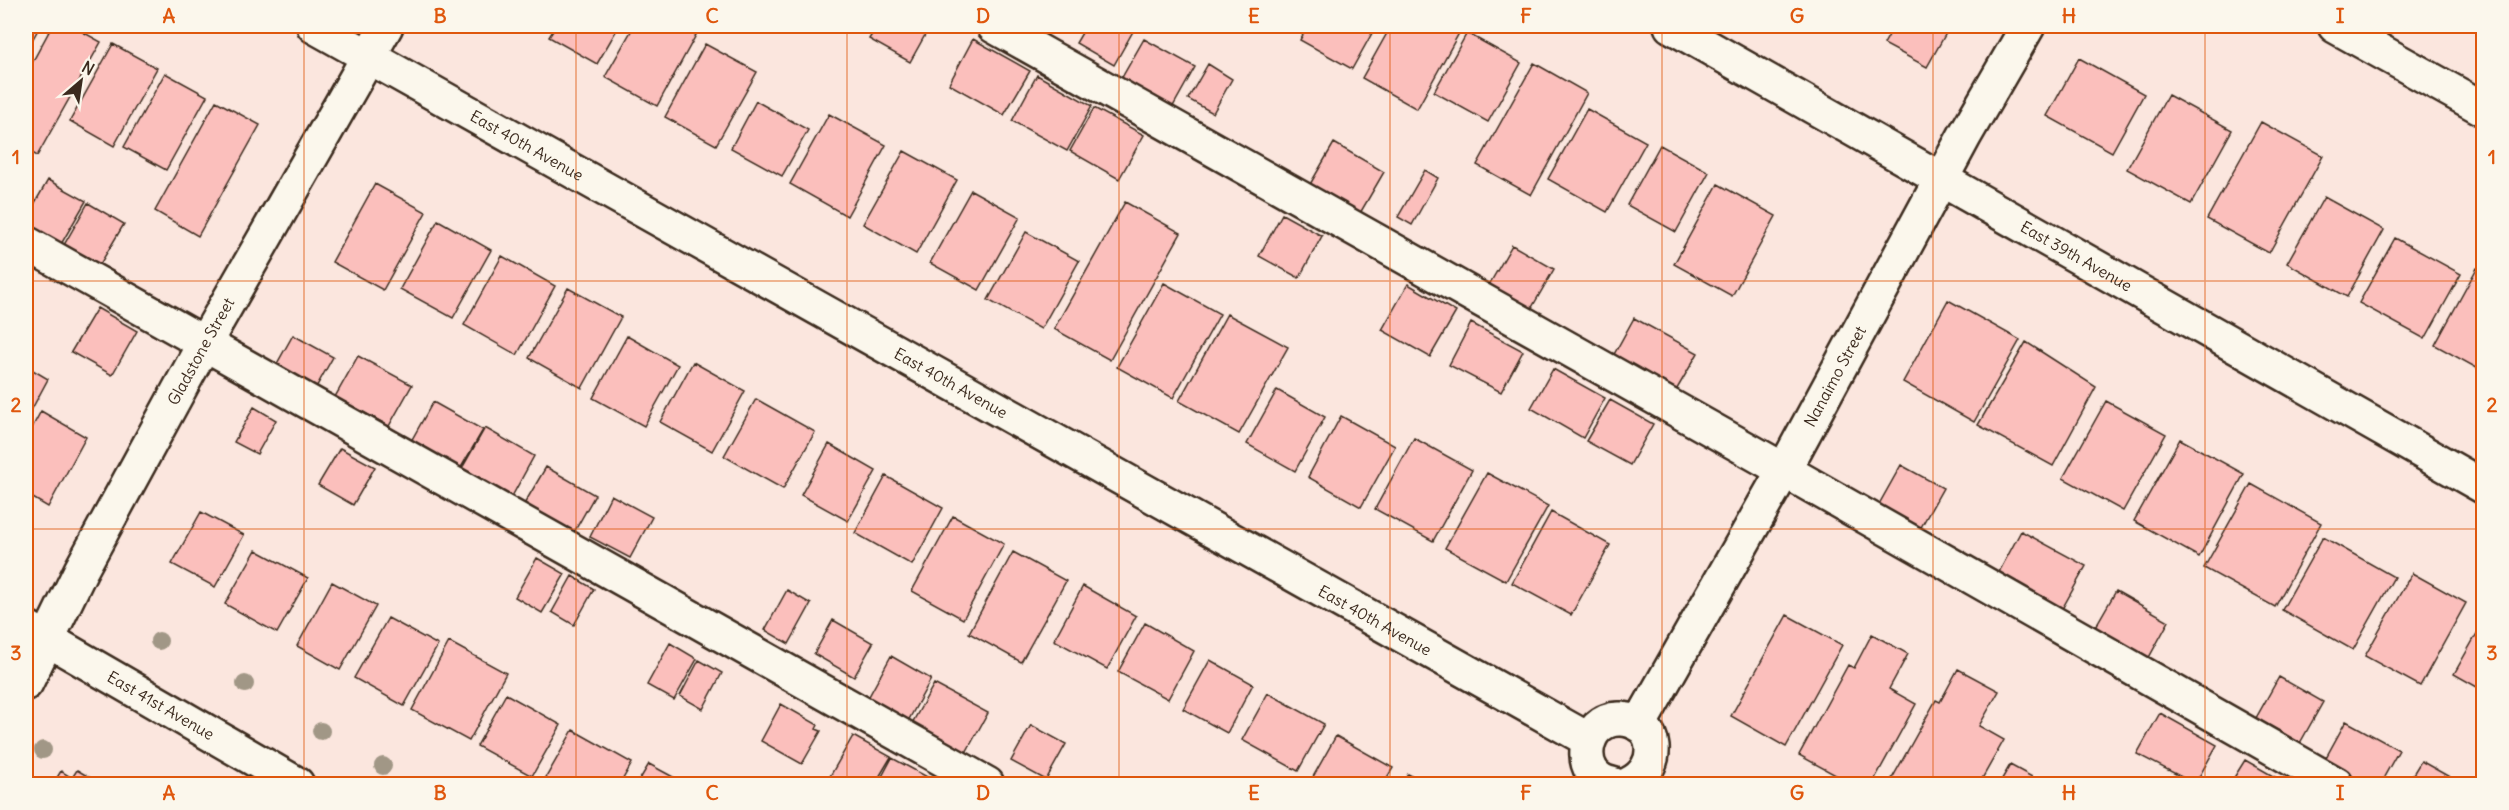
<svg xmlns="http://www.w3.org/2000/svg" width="2509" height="810" viewBox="0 0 2509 810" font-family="Delius,sans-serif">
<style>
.building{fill:#fbbfbc;stroke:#3b2a1e;stroke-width:1.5}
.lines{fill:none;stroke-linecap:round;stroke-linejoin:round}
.minor-casing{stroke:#3b2a1e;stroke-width:38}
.major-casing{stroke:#3b2a1e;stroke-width:38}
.minor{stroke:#fbf7ec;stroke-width:33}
.major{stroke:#fbf7ec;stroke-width:33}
.tree{fill:#a19786}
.grid{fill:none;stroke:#df570d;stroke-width:1.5;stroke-opacity:0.55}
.labels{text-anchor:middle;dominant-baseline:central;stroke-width:5;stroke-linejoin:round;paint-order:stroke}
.street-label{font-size:16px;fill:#3b2a1e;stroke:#fbf7ec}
.neatline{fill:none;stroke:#df570d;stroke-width:2}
.grid-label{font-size:20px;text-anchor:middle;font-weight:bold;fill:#df570d}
</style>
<rect width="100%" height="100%" fill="#fbe6de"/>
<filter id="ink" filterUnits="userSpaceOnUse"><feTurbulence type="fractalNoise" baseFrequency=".0167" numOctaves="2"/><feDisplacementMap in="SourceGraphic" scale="12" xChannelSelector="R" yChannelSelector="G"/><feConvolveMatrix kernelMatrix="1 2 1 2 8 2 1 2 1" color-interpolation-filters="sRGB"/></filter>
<g filter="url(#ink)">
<path class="building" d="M26 26H40L26 51Z
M52 26H72L101 42 37 156 26 149V74Z
M556 26H619L597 64 549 37Z
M634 26H679L696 35 657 106 605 77Z
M877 26H930L910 62 869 39Z
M1024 26H1052L1045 38Z
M1086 26H1136L1114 65 1076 43Z
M1308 26H1376L1352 69 1300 40Z
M1391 26H1445L1459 33 1417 109 1362 78Z
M1894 26H1950L1927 67 1884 44Z
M1467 33 1521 63 1488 122 1434 92Z
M973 39 1030 71 1004 115 949 84Z
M1144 39 1195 67 1171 110 1120 81Z
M113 44 157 68 114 146 70 121Z
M705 44 757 72 716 145 665 117Z
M2079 58 2144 94 2112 152 2047 116Z
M1534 63 1587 93 1531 195 1477 165Z
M1208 64 1232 79 1213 113 1188 99Z
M165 73 207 96 166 170 124 147Z
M1037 75 1092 106 1067 151 1012 121Z
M2168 95 2232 130 2191 204 2127 169Z
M216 101 260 125 198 236 155 211Z
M756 101 808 130 782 176 731 148Z
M1094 108 1144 135 1119 179 1070 151Z
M1587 109 1646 142 1607 212 1548 179Z
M829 114 886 145 847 216 790 184Z
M2261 122 2323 156 2269 253 2207 219Z
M1334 143 1384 172 1359 215 1309 186Z
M1660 145 1709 172 1676 232 1627 205Z
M904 151 957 180 916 254 863 224Z
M1425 170 1438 178 1412 225 1398 217Z
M48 180 86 201 60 246 26 226V218Z
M375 184 426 212 383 290 332 262Z
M1718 184 1776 216 1732 296 1674 264Z
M971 190 1020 217 979 290 930 263Z
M2324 197 2384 230 2347 297 2287 263Z
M1125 202 1181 233 1110 360 1054 329Z
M88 203 124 224 99 266 64 245Z
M1282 214 1322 236 1299 278 1259 256Z
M438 220 491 250 453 318 400 289Z
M1026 232 1079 261 1041 329 988 300Z
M2395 238 2461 274 2425 339 2359 303Z
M1512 245 1554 269 1531 309 1489 285Z
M502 256 555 286 517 355 464 325Z
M2477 268 2484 272V372L2435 345Z
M1164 283 1220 314 1173 398 1117 367Z
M1408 284 1456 312 1430 357 1382 330Z
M568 288 621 317 582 388 529 358Z
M1948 300 2020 340 1974 422 1903 382Z
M97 308 137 331 112 375 71 352Z
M1227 314 1288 347 1239 434 1179 401Z
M1634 318 1698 353 1674 394 1612 358Z
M1471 323 1523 351 1501 392 1449 365Z
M293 335 333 357 314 391 274 369Z
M627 336 678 365 644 426 593 398Z
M2026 342 2096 387 2053 466 1978 425Z
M358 356 412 385 389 426 335 397Z
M693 362 745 391 712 451 660 422Z
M26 366 48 379 26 420Z
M1553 369 1605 398 1583 438 1531 408Z
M1277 390 1325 417 1295 471 1247 444Z
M756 399 815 432 783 489 724 456Z
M1610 400 1653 424 1630 465 1586 441Z
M2106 401 2166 434 2123 511 2063 478Z
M433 402 483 430 459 471 410 443Z
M254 407 276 420 257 454 234 442Z
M41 411 86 437 48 507 26 494V439Z
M1341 416 1395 446 1361 507 1308 477Z
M485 428 534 456 510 500 460 472Z
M1414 438 1472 470 1433 541 1375 509Z
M2180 439 2244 474 2199 557 2134 521Z
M829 444 876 471 848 521 801 495Z
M340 448 375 467 353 505 318 485Z
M1901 465 1943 488 1920 529 1878 506Z
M546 467 595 495 573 534 523 506Z
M1487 473 1548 506 1506 581 1445 548Z
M886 476 943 508 912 565 855 533Z
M2251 484 2321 523 2275 607 2204 568Z
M611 495 652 517 630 558 590 537Z
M201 512 244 535 215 587 172 564Z
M1551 512 1610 545 1571 615 1512 583Z
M953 516 1004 544 963 619 912 591Z
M2021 531 2086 566 2062 609 1998 574Z
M2323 537 2394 577 2353 650 2282 610Z
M256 550 308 578 277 633 225 604Z
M1013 552 1066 581 1021 662 969 633Z
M537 558 565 574 542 613 515 597Z
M2412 573 2466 603 2420 686 2365 656Z
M572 576 594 589 574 625 552 612Z
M332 582 376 606 340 670 297 646Z
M1083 586 1136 616 1107 669 1054 640Z
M787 590 811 604 789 644 765 630Z
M2116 591 2169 621 2147 661 2093 631Z
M1787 615 1842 645 1786 747 1731 716Z
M388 618 438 645 404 706 354 678Z
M833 620 873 643 854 677 814 654Z
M2484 621V691L2454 674Z
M1145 623 1194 651 1168 699 1118 672Z
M1872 634 1908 654 1889 689 1916 704 1872 784H1852L1799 755 1848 665 1854 668Z
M449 642 506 673 469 741 412 710Z
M670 643 697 659 674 700 647 685Z
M891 656 931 679 907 723 867 700Z
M699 660 722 673 703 709 680 696Z
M1210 660 1253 684 1227 733 1183 709Z
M1958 669 1999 691 1979 726 2004 740 1979 784H1889L1936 700 1940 702Z
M2279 677 2323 702 2300 743 2256 718Z
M934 684 988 713 964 756 910 727Z
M1268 693 1324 724 1298 771 1242 740Z
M506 694 561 725 532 776 477 746Z
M781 704 818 725 816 729 821 731 802 764 761 741Z
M2160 713 2217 745 2195 784 2137 754Z
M2346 721 2399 750 2380 784H2361L2323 763Z
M1031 725 1066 744 1046 780 1011 761Z
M573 730 632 763 620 784H550L544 781Z
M853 736 891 757 875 784H840L829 778Z
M1336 736 1393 768 1383 784H1309Z
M892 758 931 779 928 784H878Z
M2245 760 2287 784H2230Z
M2421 761 2462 784H2407Z
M649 764 686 784H637Z
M2010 765 2045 784H1999Z
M77 770 99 783 98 784H53L61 771 72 778Z
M1408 774 1427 784H1402Z"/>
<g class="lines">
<g class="minor-casing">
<g id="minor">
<path id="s1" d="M314 26 1589 740"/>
<path d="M994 26 1784 470 2336 784"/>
<path id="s2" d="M1671 26 2484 487"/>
<path d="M2335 26 2484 109"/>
<path d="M26 243 987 784"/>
<path id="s3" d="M26 683 81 570 204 344 386 26"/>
<path id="s4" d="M1639 725 1784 470 1965 135 2028 26"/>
<path d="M1612 784C1573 777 1582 717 1621 719 1660 721 1662 769 1629 784"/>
</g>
</g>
<g class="major-casing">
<g id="major">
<path id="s5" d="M26 627 297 784"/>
</g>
</g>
<use href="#minor" class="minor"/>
<use href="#major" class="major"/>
</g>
<g class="tree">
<circle cx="159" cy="641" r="9"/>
<circle cx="245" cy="684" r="9"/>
<circle cx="321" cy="731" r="9"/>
<circle cx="43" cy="750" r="9"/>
<circle cx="383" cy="766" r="9"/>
</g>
</g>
<path class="grid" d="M304 26V784M576 26V784M847 26V784M1119 26V784M1390 26V784M1662 26V784M1933 26V784M2205 26V784M26 281H2484M26 529H2484"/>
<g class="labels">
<g class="street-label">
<text stroke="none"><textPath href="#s1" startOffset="244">East 40th Avenue</textPath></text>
<text stroke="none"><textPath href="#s2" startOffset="466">East 39th Avenue</textPath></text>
<text stroke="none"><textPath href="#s3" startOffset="375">Gladstone Street</textPath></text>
<text stroke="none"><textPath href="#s4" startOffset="400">Nanaimo Street</textPath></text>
<text stroke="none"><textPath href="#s1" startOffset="730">East 40th Avenue</textPath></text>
<text stroke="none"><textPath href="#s1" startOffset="1216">East 40th Avenue</textPath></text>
<text stroke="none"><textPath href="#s5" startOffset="156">East 41st Avenue</textPath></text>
</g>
</g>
<rect width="2509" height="810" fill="none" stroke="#fbf7ec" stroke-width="66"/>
<g transform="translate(81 81) rotate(29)" stroke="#fbf7ec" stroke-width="4.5" paint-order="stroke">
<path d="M0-4.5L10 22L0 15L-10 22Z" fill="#3b2a1e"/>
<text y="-9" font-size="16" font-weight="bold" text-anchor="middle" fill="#3b2a1e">N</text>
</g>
<rect x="33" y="33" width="2443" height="744" class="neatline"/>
<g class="grid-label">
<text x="169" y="23">A</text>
<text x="440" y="23">B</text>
<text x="712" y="23">C</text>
<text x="983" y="23">D</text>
<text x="1254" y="23">E</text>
<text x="1526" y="23">F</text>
<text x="1797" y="23">G</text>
<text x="2069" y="23">H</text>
<text x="2340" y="23">I</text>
<text x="16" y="164">1</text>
<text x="2492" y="164">1</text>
<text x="16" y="412">2</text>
<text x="2492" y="412">2</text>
<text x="16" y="660">3</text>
<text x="2492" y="660">3</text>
<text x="169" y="800">A</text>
<text x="440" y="800">B</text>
<text x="712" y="800">C</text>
<text x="983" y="800">D</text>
<text x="1254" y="800">E</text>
<text x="1526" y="800">F</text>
<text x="1797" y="800">G</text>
<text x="2069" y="800">H</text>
<text x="2340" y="800">I</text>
</g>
</svg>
